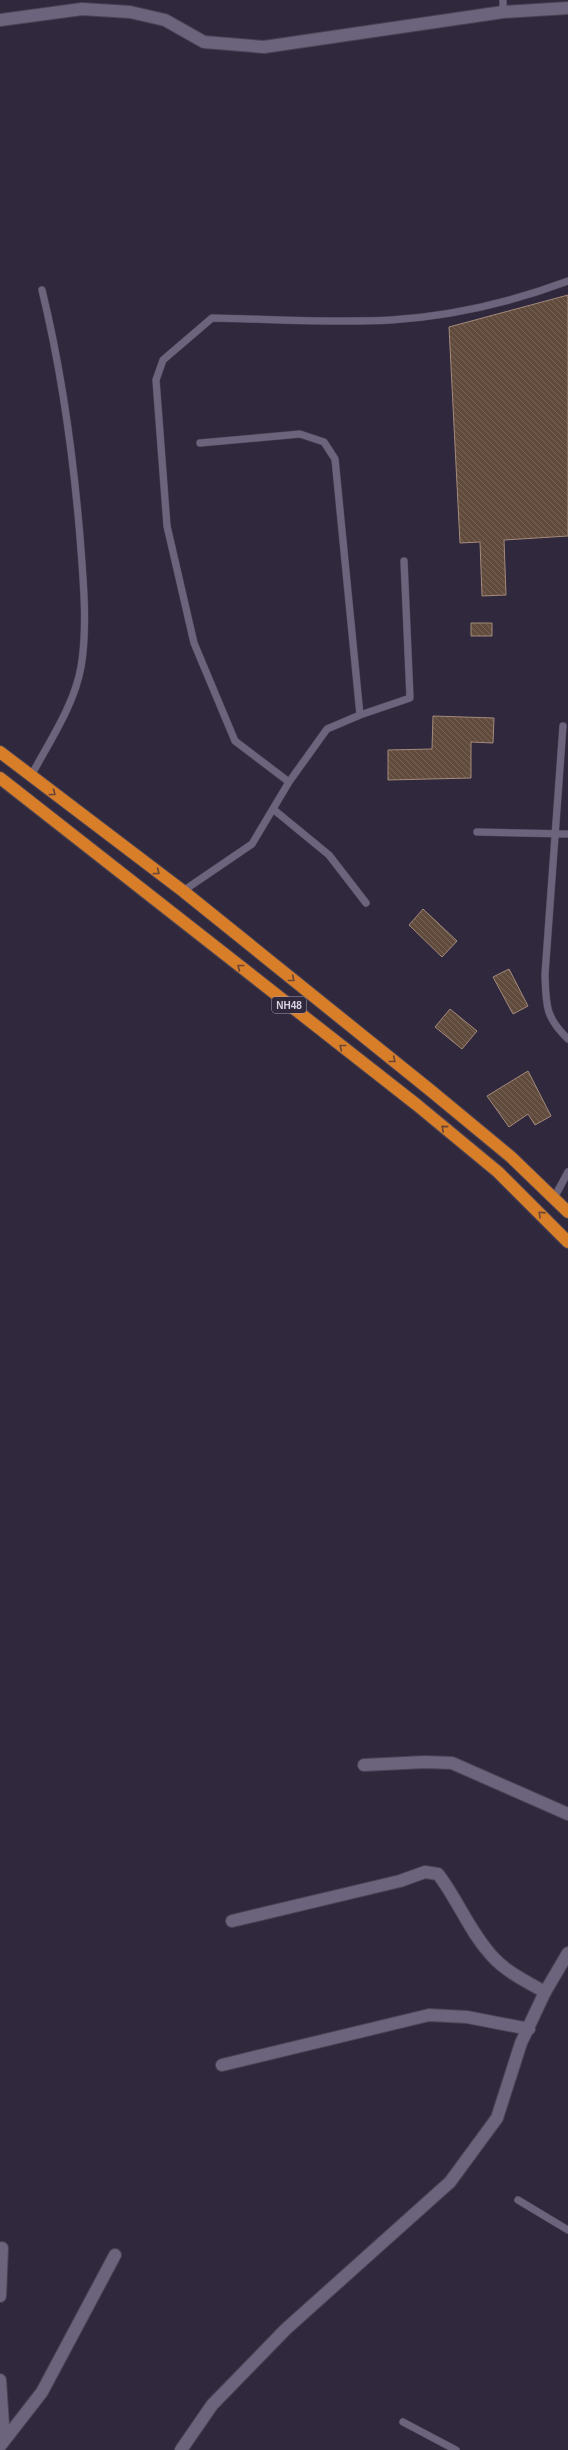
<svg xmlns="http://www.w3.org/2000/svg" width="568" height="2450" viewBox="0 0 568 2450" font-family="Helvetica,sans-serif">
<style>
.building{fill:url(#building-back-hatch);stroke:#a38a7b}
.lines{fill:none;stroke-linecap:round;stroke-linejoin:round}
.lane-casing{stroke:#4a4354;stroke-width:8}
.street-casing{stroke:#4a4354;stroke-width:14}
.secondary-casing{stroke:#4a4354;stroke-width:14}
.highway-casing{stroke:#4a4354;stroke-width:14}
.lane{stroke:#6c647c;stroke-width:7}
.street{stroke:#6c647c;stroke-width:12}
.secondary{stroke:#6c647c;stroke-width:12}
.highway{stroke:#d87e29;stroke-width:12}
.oneway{stroke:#6b4636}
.labels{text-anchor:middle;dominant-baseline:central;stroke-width:3;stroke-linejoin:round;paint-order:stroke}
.shield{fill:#30283d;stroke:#a5a0af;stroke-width:1}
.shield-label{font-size:10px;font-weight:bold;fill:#d7d3e0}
</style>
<defs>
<pattern id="building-back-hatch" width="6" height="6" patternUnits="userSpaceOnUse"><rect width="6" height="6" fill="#614b3c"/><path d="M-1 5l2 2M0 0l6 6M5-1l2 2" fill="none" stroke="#776458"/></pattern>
</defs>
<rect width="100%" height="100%" fill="#30283d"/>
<path class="building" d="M568 295V536L504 540 506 595 482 596 480 542 460 543 449 327Z
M471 623H492V636H471Z
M433 716 494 718 493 743 471 742V778L388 780V750L432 749Z
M423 909 457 941 442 957 409 925Z
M509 969 528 1006 513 1014 493 977Z
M450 1009 477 1031 462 1049 435 1027Z
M528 1071 551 1116 535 1125 528 1114 509 1127 487 1096Z"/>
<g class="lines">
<g class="lane-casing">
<path id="lane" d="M503 12V0
M200 443 300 434 324 442 335 459 360 715 327 729 289 782
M360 715 410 698 404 561
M563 726 545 974C546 1005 545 1017 568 1039
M31 776C49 742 74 706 81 667 88 626 83 578 80 537 73 453 62 372 42 290
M273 809 329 855 366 903
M477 832 568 834
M183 891 252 844 289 782 235 741 194 643 167 526 156 380 163 360 212 318C271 319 332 323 391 320 451 316 512 302 568 281
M554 1198 568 1172
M518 2200 568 2230
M403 2422 456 2450"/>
</g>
<g class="street-casing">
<path id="street" d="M0 20 82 9 130 12 165 20 204 42 264 47 503 12 568 8
M364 1765 425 1762 452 1763 568 1814
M232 1921 400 1881 425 1872 438 1874C458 1900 469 1931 492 1956 505 1971 527 1982 545 1992
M222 2065 429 2015 467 2017 529 2029
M0 2296 2 2248
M0 2380 4 2440
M0 2446 42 2392 115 2255"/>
</g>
<g class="secondary-casing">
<path id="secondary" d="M181 2450 212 2405 286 2329 450 2182 497 2118 521 2043 545 1992 568 1953"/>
</g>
<g class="highway-casing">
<path id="highway" d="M0 752 183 891 430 1090 511 1157 568 1212
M0 778 417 1105 498 1172 568 1242"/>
</g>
<use href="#lane" class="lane"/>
<use href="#street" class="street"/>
<use href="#secondary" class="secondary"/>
<use href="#highway" class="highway"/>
</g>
<defs><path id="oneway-chevron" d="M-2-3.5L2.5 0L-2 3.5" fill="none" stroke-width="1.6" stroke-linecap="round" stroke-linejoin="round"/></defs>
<g class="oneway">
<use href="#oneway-chevron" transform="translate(53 793) rotate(37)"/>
<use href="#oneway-chevron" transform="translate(157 872) rotate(37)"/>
<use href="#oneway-chevron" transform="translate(240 967) rotate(-142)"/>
<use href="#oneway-chevron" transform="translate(292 979) rotate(39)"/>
<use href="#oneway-chevron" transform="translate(342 1047) rotate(-142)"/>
<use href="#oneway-chevron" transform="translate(393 1060) rotate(39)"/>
<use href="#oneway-chevron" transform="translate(444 1128) rotate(-140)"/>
<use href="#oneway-chevron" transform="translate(541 1214) rotate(-136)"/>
</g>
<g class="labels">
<rect class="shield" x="272" y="997" width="34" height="16" rx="3"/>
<g class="shield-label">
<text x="289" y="1005">NH48</text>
</g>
</g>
</svg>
